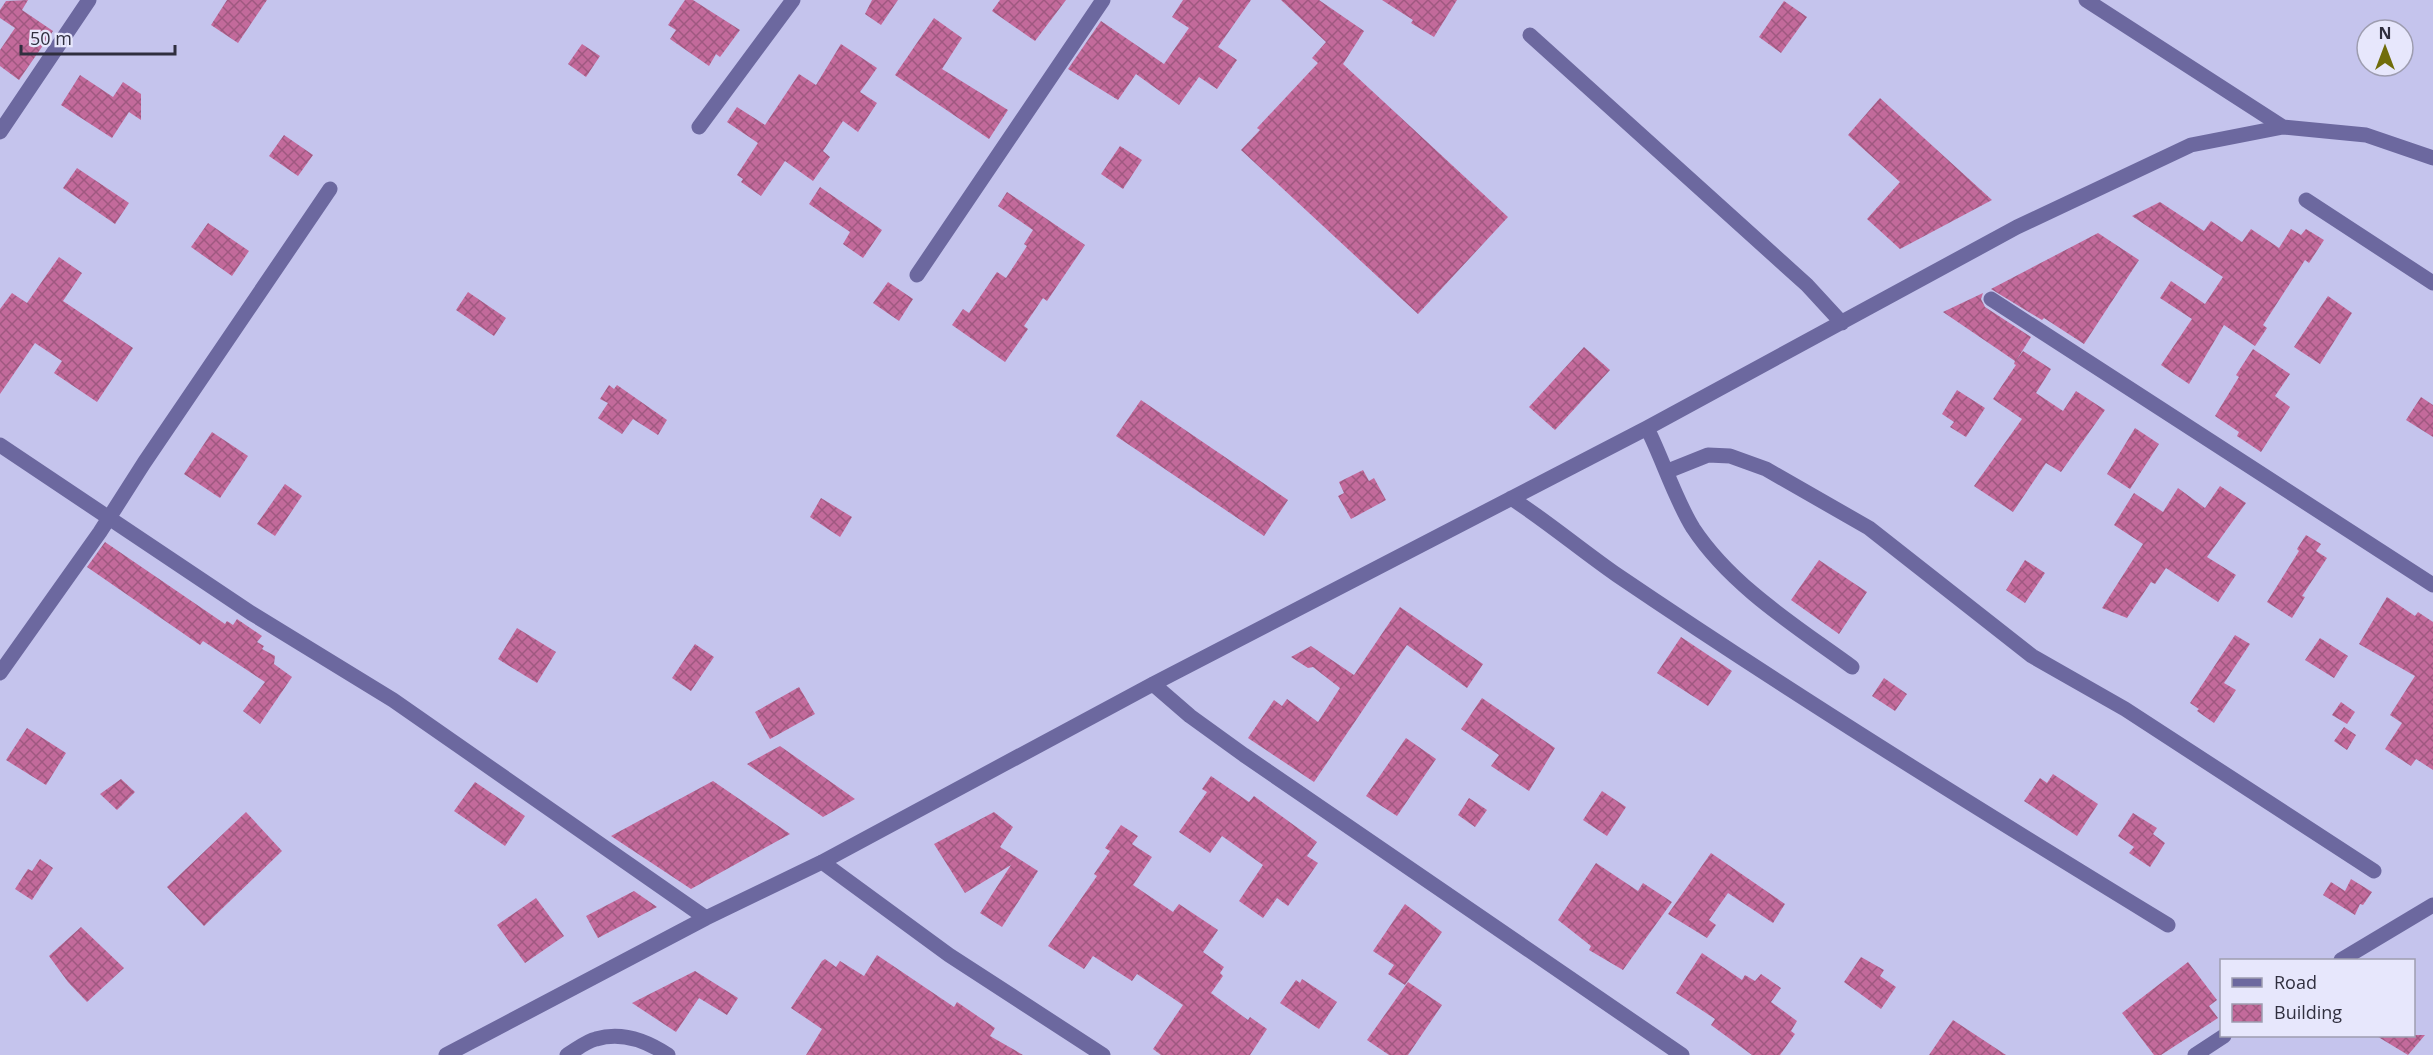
<svg xmlns="http://www.w3.org/2000/svg" width="2433" height="1055" viewBox="0 0 2433 1055" font-family="'Open Sans',sans-serif">
<style>
.building{fill:url(#building-cross-hatch)}
.lines{fill:none;stroke-linecap:round;stroke-linejoin:round}
.minor{stroke:#6c689f;stroke-width:15}
</style>
<defs>
<pattern id="building-cross-hatch" width="8" height="8" patternUnits="userSpaceOnUse" patternTransform="scale(1.5)"><rect width="8" height="8" fill="#c36a9b"/><path d="M0 0l8 8M0 8l8-8" fill="none" stroke="#9f5880"/></pattern>
</defs>
<rect width="100%" height="100%" fill="#c5c4ed"/>
<path class="building" d="M28 0 22 10 53 31 19 80 0 66V50L15 28 0 18V10L6 1Z
M227 0H267L238 43 211 25Z
M685 0H693L740 30 720 57 716 54 709 66 670 39 676 30 668 25Z
M872 0H898L881 25 865 14Z
M1000 0H1066L1035 41 992 11Z
M1183 0H1251L1218 47 1237 60 1217 89 1199 77 1179 105 1136 74 1118 100 1068 69 1101 21 1164 64 1189 28 1172 17Z
M1281 0H1319L1364 31 1343 64 1508 217 1418 314 1241 150 1260 130 1257 128 1318 63 1312 58 1326 42Z
M1382 0H1457L1434 37 1411 23 1413 20Z
M1784 1 1807 17 1781 53 1759 37Z
M934 18 962 38 942 69 1008 110 989 139 895 75Z
M582 44 600 56 586 77 568 64Z
M841 44 877 68 860 92 877 103 858 132 843 121 823 151 830 157 813 181 785 161 761 196 741 182 743 179 737 175 758 143 727 122 737 107 765 125 799 74 816 85Z
M80 75 113 97 123 82 141 94V120L129 112 112 138 61 105Z
M1880 98 1992 200 1900 249 1867 219 1900 182 1848 135Z
M284 135 313 155 298 176 269 156Z
M1120 146 1142 160 1123 189 1101 174Z
M77 168 129 203 115 224 63 188Z
M820 187 882 230 863 258 843 244 850 232 809 204Z
M1007 192 1085 245 1047 301 1043 298 1024 326 1028 329 1005 362 952 325 963 309 969 313 997 272 1006 278 1027 246 1024 244 1033 230 998 206Z
M2160 202 2204 231 2211 221 2242 242 2251 229 2279 248 2291 229 2301 235 2306 229 2324 240 2309 263 2305 260 2263 325 2267 328 2255 346 2224 325 2189 384 2161 365 2192 319 2160 298 2171 281 2205 304 2223 277 2132 216Z
M208 223 249 251 232 276 191 247Z
M2098 233 2139 260 2084 344 2044 318 2042 320 1991 289Z
M59 257 82 273 63 301 133 348 97 402 54 373 62 361 35 343 0 394V309L12 293 27 303Z
M888 282 913 299 899 321 873 303Z
M468 292 506 318 494 336 456 310Z
M1983 293 1981 299 1985 307 2031 337 2016 361 2023 351 2051 369 2036 393 2063 411 2076 391 2105 410 2061 472 2046 463 2013 512 1974 486 2022 419 1993 399 2016 365 2014 364 2015 361 1943 312Z
M2328 296 2352 313 2320 364 2294 347Z
M1584 347 1610 370 1555 430 1529 407Z
M2253 349 2290 374 2275 396 2290 407 2261 452 2237 436 2239 432 2215 416 2239 377 2236 375Z
M609 385 614 389 617 385 667 420 658 435 633 419 622 434 598 418 608 403 600 399Z
M1957 390 1985 408 1966 437 1950 427 1954 422 1942 414Z
M2421 397 2433 405V437L2406 420Z
M1141 400 1288 500 1264 536 1116 436Z
M2135 428 2159 444 2130 489 2107 474Z
M212 432 248 456 220 498 184 474Z
M1363 470 1369 481 1374 478 1386 500 1351 519 1338 496 1344 493 1339 482Z
M285 484 302 496 275 536 257 524Z
M2220 486 2246 503 2207 557 2236 575 2218 602 2166 568 2155 584 2151 582 2127 618 2102 608 2143 544 2114 525 2134 493 2163 512 2178 488 2205 508Z
M821 498 852 517 840 537 810 517Z
M2306 535 2321 544 2316 551 2327 558 2302 596 2305 597 2292 618 2267 602 2299 551 2297 549Z
M105 542 225 624 227 621 233 625 237 619 262 636 257 642 264 646 262 649 275 656 274 664 292 677 260 724 243 711 265 682 203 641 200 645 87 567Z
M1819 560 1867 592 1839 634 1791 600Z
M2025 560 2045 573 2025 603 2006 590Z
M2387 597 2415 616 2418 612 2433 622V770L2416 759 2411 766 2385 749 2402 723 2390 715 2415 676 2359 644Z
M1400 607 1483 664 1467 688 1407 645 1314 782 1248 738 1274 700 1282 706 1287 699 1318 722 1340 688 1313 667 1308 668 1291 657 1311 646 1354 675Z
M517 628 556 652 537 683 498 659Z
M2235 635 2250 644 2224 683 2236 690 2214 723 2197 711 2199 709 2190 703Z
M1681 637 1732 671 1708 706 1657 673Z
M2320 638 2348 656 2334 678 2305 660Z
M695 644 714 657 691 691 672 678Z
M1884 678 1907 694 1895 711 1872 696Z
M799 687 815 714 770 739 755 712Z
M1482 698 1555 748 1529 791 1491 766 1499 755 1461 729Z
M2341 702 2355 712 2347 724 2332 715Z
M2344 727 2356 735 2347 750 2334 741Z
M27 728 66 753 46 785 6 760Z
M1406 738 1436 759 1397 816 1366 796Z
M780 746 855 799 823 817 747 764Z
M2053 774 2098 804 2077 836 2024 801 2040 778 2047 783Z
M1211 776 1249 802 1254 796 1317 842 1307 856 1318 863 1288 906 1277 898 1263 918 1239 901 1263 865 1222 836 1210 853 1179 832 1207 792 1202 789Z
M121 779 135 792 117 810 100 794Z
M713 781 790 834 691 889 611 836Z
M475 782 525 816 505 846 454 811Z
M1602 791 1626 807 1607 836 1583 820Z
M1469 798 1487 810 1475 827 1458 815Z
M246 812 282 851 204 926 167 887Z
M994 812 1013 827 1000 847 1038 871 1002 927 980 913 1011 865 965 893 934 844Z
M2133 813 2157 828 2153 834 2165 843 2150 867 2129 853 2134 847 2118 836Z
M1121 825 1138 836 1132 844 1152 857 1133 885 1173 912 1179 904 1218 930 1203 952 1224 967 1220 973 1223 976 1211 993 1248 1020 1250 1017 1267 1029 1250 1055H1161L1153 1049 1183 1005 1137 974 1132 981 1093 956 1084 969 1048 946 1097 876 1094 874 1110 851 1105 848Z
M1711 853 1785 904 1773 923 1728 893 1709 920 1716 925 1707 938 1668 914Z
M40 859 53 868 32 900 15 889 28 869 32 871Z
M1596 863 1638 891 1643 883 1672 902 1623 970 1589 950 1591 946 1558 920Z
M2351 879 2372 892 2363 905 2360 904 2355 915 2323 895 2331 882 2345 891Z
M634 891 657 907 598 938 586 916Z
M536 898 564 936 525 963 497 925Z
M1405 904 1442 932 1405 985 1388 974 1394 965 1373 951Z
M81 927 124 968 87 1002 68 982 49 956Z
M1702 953 1742 980 1745 975 1755 981 1761 974 1781 988 1771 1002 1797 1021 1791 1031 1795 1034 1780 1055H1752L1711 1025 1715 1019 1676 993Z
M877 955 954 1007 957 1002 995 1028 990 1036 1023 1055H806L822 1029 791 1008 822 961 825 959 836 967 840 961 864 976Z
M1861 957 1884 970 1880 976 1896 987 1881 1009 1844 982Z
M2188 962 2217 1000 2209 1006 2218 1018 2161 1055H2154L2122 1013Z
M695 971 738 998 727 1015 699 998 676 1032 632 1003Z
M1302 979 1337 1002 1319 1029 1280 1003 1296 980 1300 983Z
M1408 982 1442 1005 1408 1055H1389L1367 1040Z
M1953 1020 2006 1055H1929Z
M2375 1035H2425L2408 1055Z"/>
<g class="lines">
<path class="minor" d="M2086 0 2283 127
M1530 35 1807 285 1842 323
M699 127 793 0
M0 132 89 0
M2306 200 2433 283
M917 275 1103 0
M1991 299 2433 585
M1647 428C1663 460 1675 499 1693 528 1731 586 1797 627 1852 667
M0 445 251 613 393 700 706 918
M1668 471 1708 455 1730 456 1766 469 1869 528 2032 656 2125 709 2374 871
M1511 498C1548 522 1581 550 1617 575 1797 697 1983 812 2168 925
M0 673 100 532 144 463 330 189
M1153 684 1190 716 1244 755 1682 1055
M822 862 949 955 1103 1055
M2341 960 2433 905
M446 1055 706 918 822 862 1153 684 1647 428 2017 227 2191 145 2283 127 2366 135 2433 158
M567 1055C576 1050 586 1041 596 1039 622 1031 647 1041 668 1055
M2195 1055 2224 1036"/>
</g>
<rect x="2220" y="959" width="195" height="78" fill="#e7e7fc" stroke="#9e9db0" stroke-width="1.5"/>
<rect x="2232" y="978" width="30" height="9" fill="#6c689f" stroke="#9e9db0" stroke-width="1.5"/>
<text x="2274" y="989" font-size="18" fill="#302f3f">Road</text>
<rect x="2232" y="1004" width="30" height="18" fill="url(#building-cross-hatch)" stroke="#9e9db0" stroke-width="1.5"/>
<text x="2274" y="1019" font-size="18" fill="#302f3f">Building</text>
<g transform="translate(2385 48)"><circle r="28" fill="#e7e7fc" stroke="#9e9db0" stroke-width="1.5"/>
<path d="M0-4.5L10 22L0 15L-10 22Z" fill="#716d0b"/>
<text y="-9" font-size="16" font-weight="bold" text-anchor="middle" fill="#302f3f">N</text>
</g>
<path d="M21 45v9h154v-9" fill="none" stroke="#302f3f" stroke-width="3"/>
<text x="30" y="45" font-size="18" fill="#302f3f" stroke="#e7e7fc" stroke-width="4.5" paint-order="stroke">50 m</text>
</svg>
